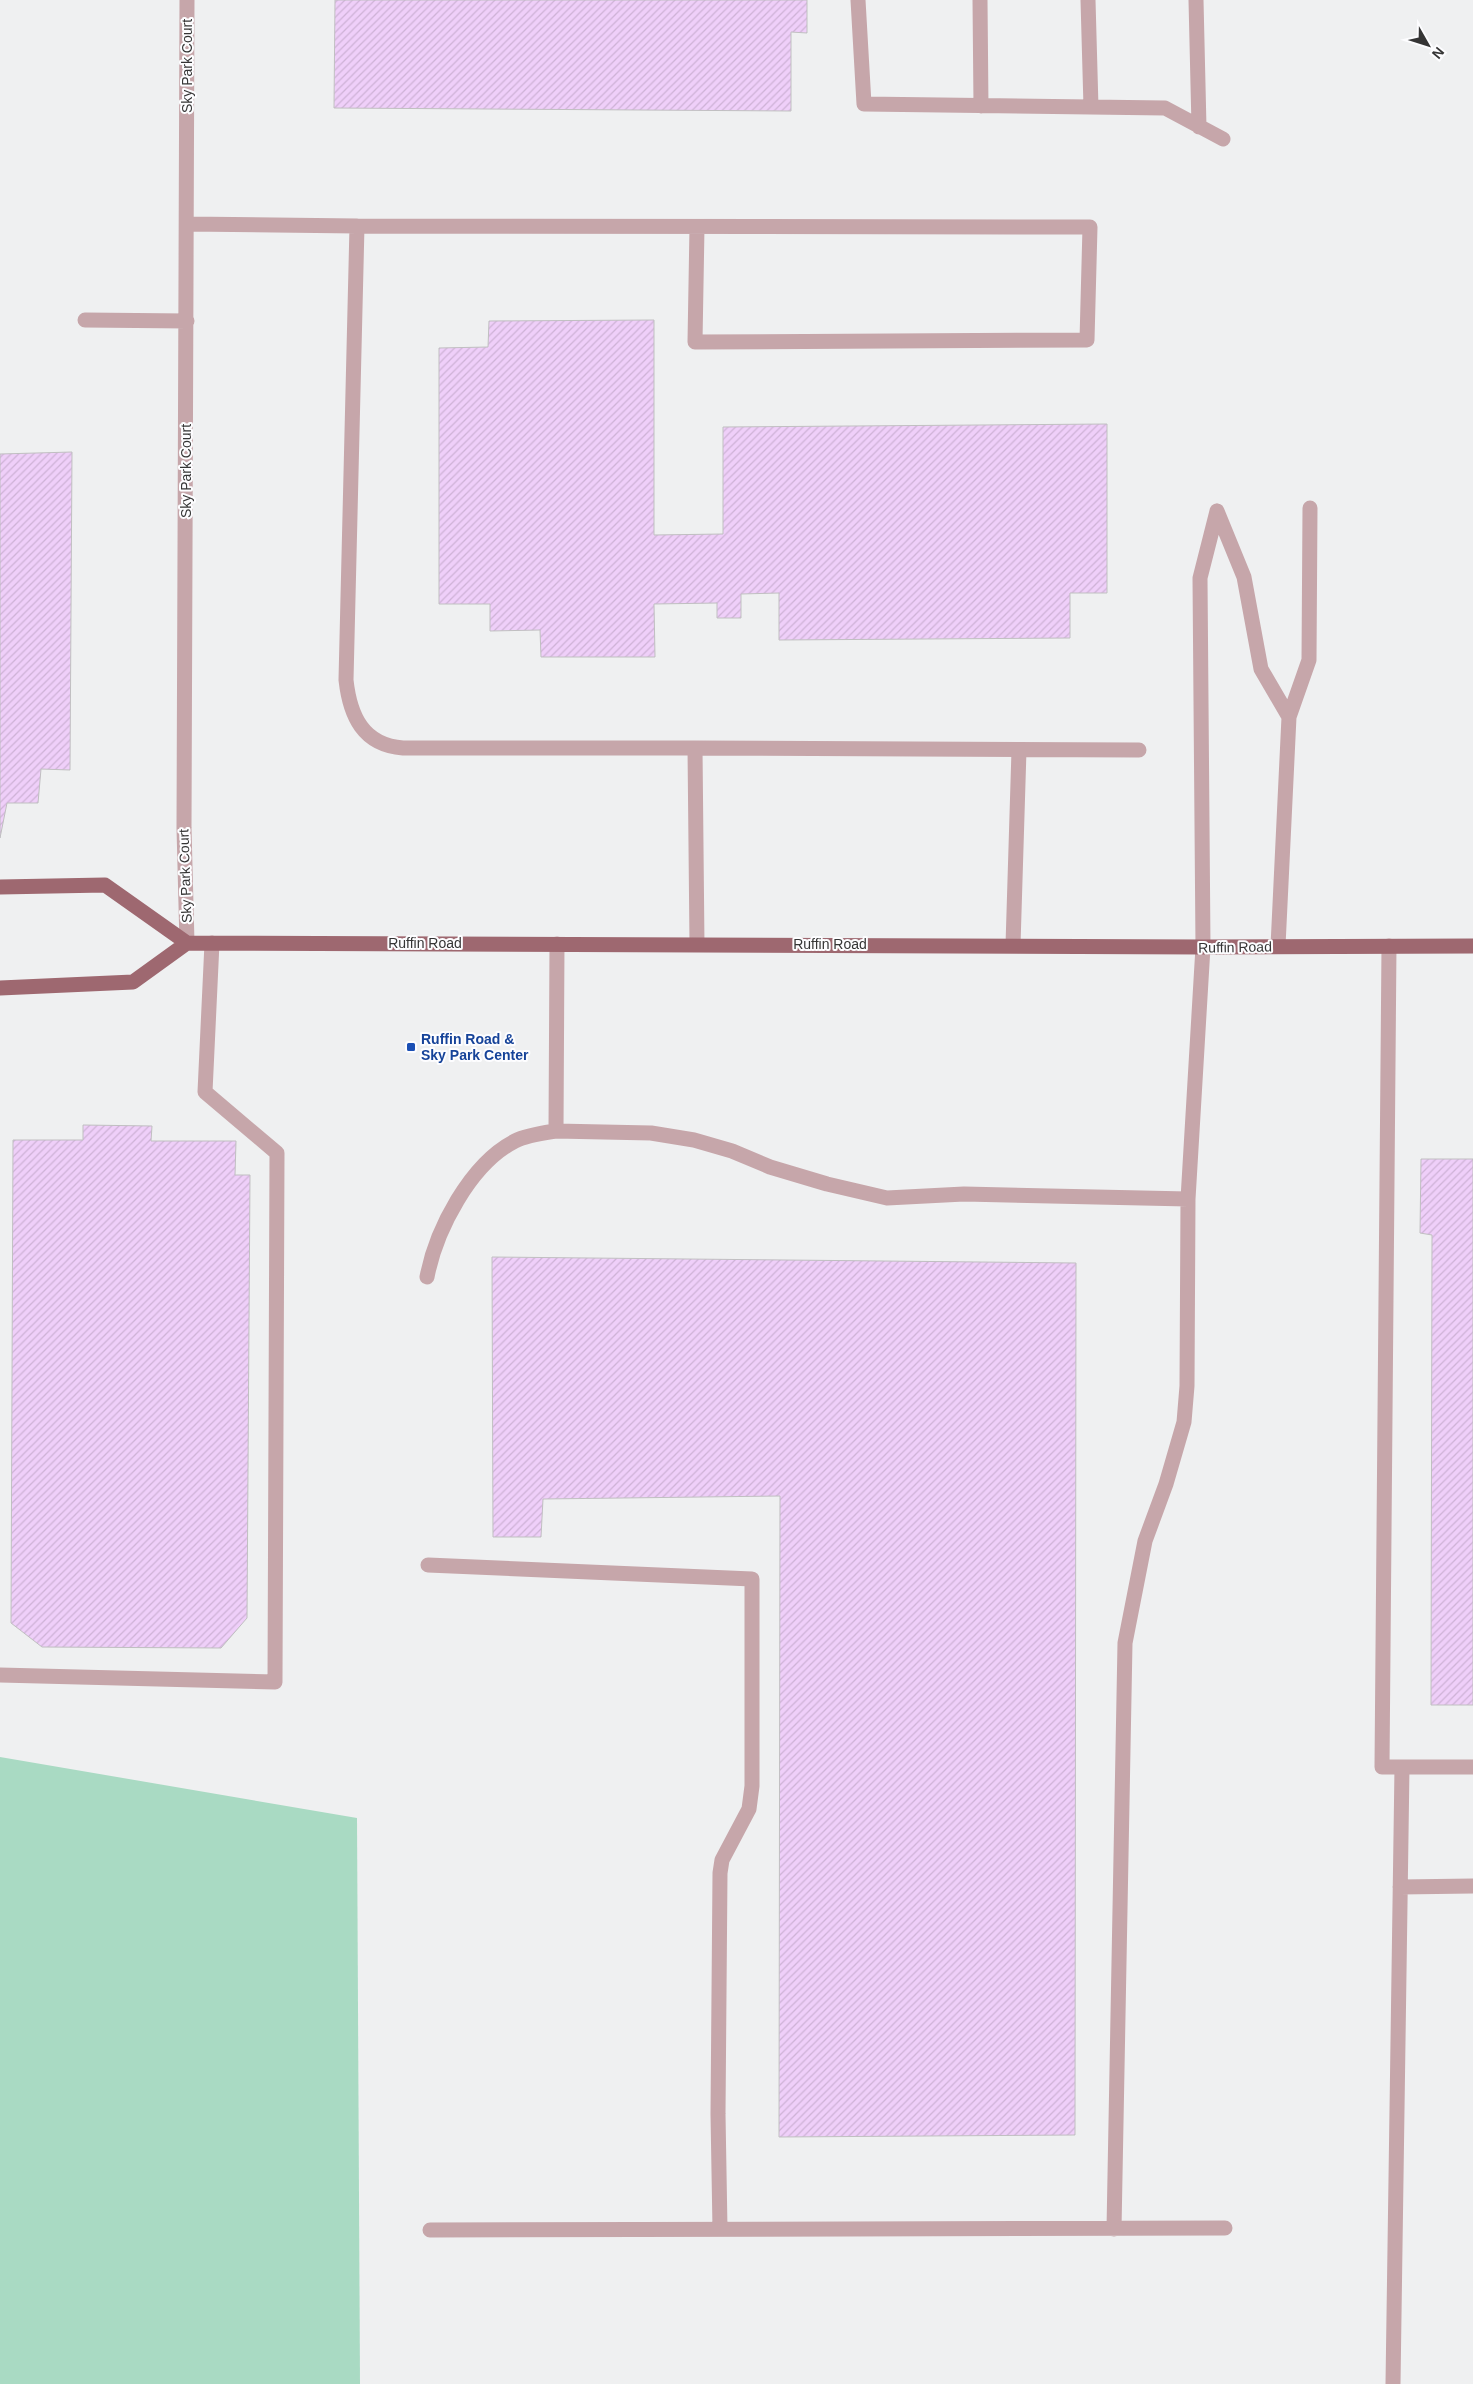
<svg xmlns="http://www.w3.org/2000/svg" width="1473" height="2384" viewBox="0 0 1473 2384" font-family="Helvetica,sans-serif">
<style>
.green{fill:#a9dac3}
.building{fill:url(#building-hatch);stroke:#c0bfc1}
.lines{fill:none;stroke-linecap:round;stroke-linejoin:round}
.minor{stroke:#c6a6aa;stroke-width:15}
.major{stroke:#9e6870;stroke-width:15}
.transit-dot{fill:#1a4fb4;stroke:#fdfdff;stroke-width:2}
.labels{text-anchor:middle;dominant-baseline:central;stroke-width:4;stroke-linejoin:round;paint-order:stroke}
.street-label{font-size:14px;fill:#353535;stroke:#fdfdff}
.transit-label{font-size:14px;font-weight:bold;fill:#164399;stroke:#fdfdff;text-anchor:start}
</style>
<defs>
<pattern id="building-hatch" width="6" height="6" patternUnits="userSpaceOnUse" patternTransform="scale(1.25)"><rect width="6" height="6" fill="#efcff9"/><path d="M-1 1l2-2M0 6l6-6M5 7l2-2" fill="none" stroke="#ceb2d6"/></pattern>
</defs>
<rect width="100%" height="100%" fill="#eff0f1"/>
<path class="green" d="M0 1757 357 1818 360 2384H0Z"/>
<path class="building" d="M335 0H807V33L791 32V111L334 108Z
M654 320V535L723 534V427L1107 424V593H1070V638L779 640V593L741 594V618H717V603L654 604 655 657H541L540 630 490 631V604H439V348L488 347 489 321Z
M72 452 70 770 41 769 38 803H7L0 838V454Z
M83 1125 152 1126 151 1141H236L235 1175H250L247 1618 221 1648 42 1647 11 1623 13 1140H83Z
M1421 1159H1473V1705H1431L1432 1235 1420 1233Z
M492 1257 1076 1263 1075 2135 779 2137 780 1496 543 1499 541 1537H493Z"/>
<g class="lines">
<path class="minor" d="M858 0 864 104 1165 108 1223 139
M980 0 981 106
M1088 0 1091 107
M1196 0 1199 127
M187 224 357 226 346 680C350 716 363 745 403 748H695L697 944
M357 226 1090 227 1087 340 695 342 697 227
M85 320 187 321
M1217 511 1244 577 1261 669 1289 717
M695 748 1139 750
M187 943 184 828 187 0
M1013 945 1019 750
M1278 946 1289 717 1309 660 1310 508
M1389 946 1382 1767H1473
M556 1131 651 1133 694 1140 732 1151 770 1167 827 1184 887 1198 964 1194 1188 1199 1203 947 1200 578 1217 511
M427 1277C436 1230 470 1164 515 1141 527 1135 543 1133 556 1131L557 944
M428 1565 752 1579V1786L749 1809 722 1860 720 1873 718 2114 720 2229
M0 1675 275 1682 277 1153 205 1092 212 943
M1400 1887 1473 1886
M1114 2229 1125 1643 1145 1541 1166 1484 1184 1422 1187 1386 1188 1199
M430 2230 1225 2228
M1393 2384 1402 1767"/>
<path class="major" d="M0 887 105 885 187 943 1203 947 1473 946
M0 988 133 982 187 943"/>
</g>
<rect class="transit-dot" x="406" y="1042" width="10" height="10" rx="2.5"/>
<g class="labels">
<g class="street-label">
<text transform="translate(187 66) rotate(-90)">Sky Park Court</text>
<text transform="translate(186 471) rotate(-90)">Sky Park Court</text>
<text transform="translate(185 876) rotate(-92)">Sky Park Court</text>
<text x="425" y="943">Ruffin Road</text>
<text x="830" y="944">Ruffin Road</text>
<text transform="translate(1235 947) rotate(-1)">Ruffin Road</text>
</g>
<g class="transit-label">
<text x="421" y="1039">Ruffin Road &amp;<tspan x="421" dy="16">Sky Park Center</tspan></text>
</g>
</g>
<g transform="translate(1428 45) rotate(129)" stroke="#fdfdff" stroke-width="4" paint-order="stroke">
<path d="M0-4L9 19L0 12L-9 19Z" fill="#353535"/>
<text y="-8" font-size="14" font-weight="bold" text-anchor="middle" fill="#353535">N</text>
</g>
</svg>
